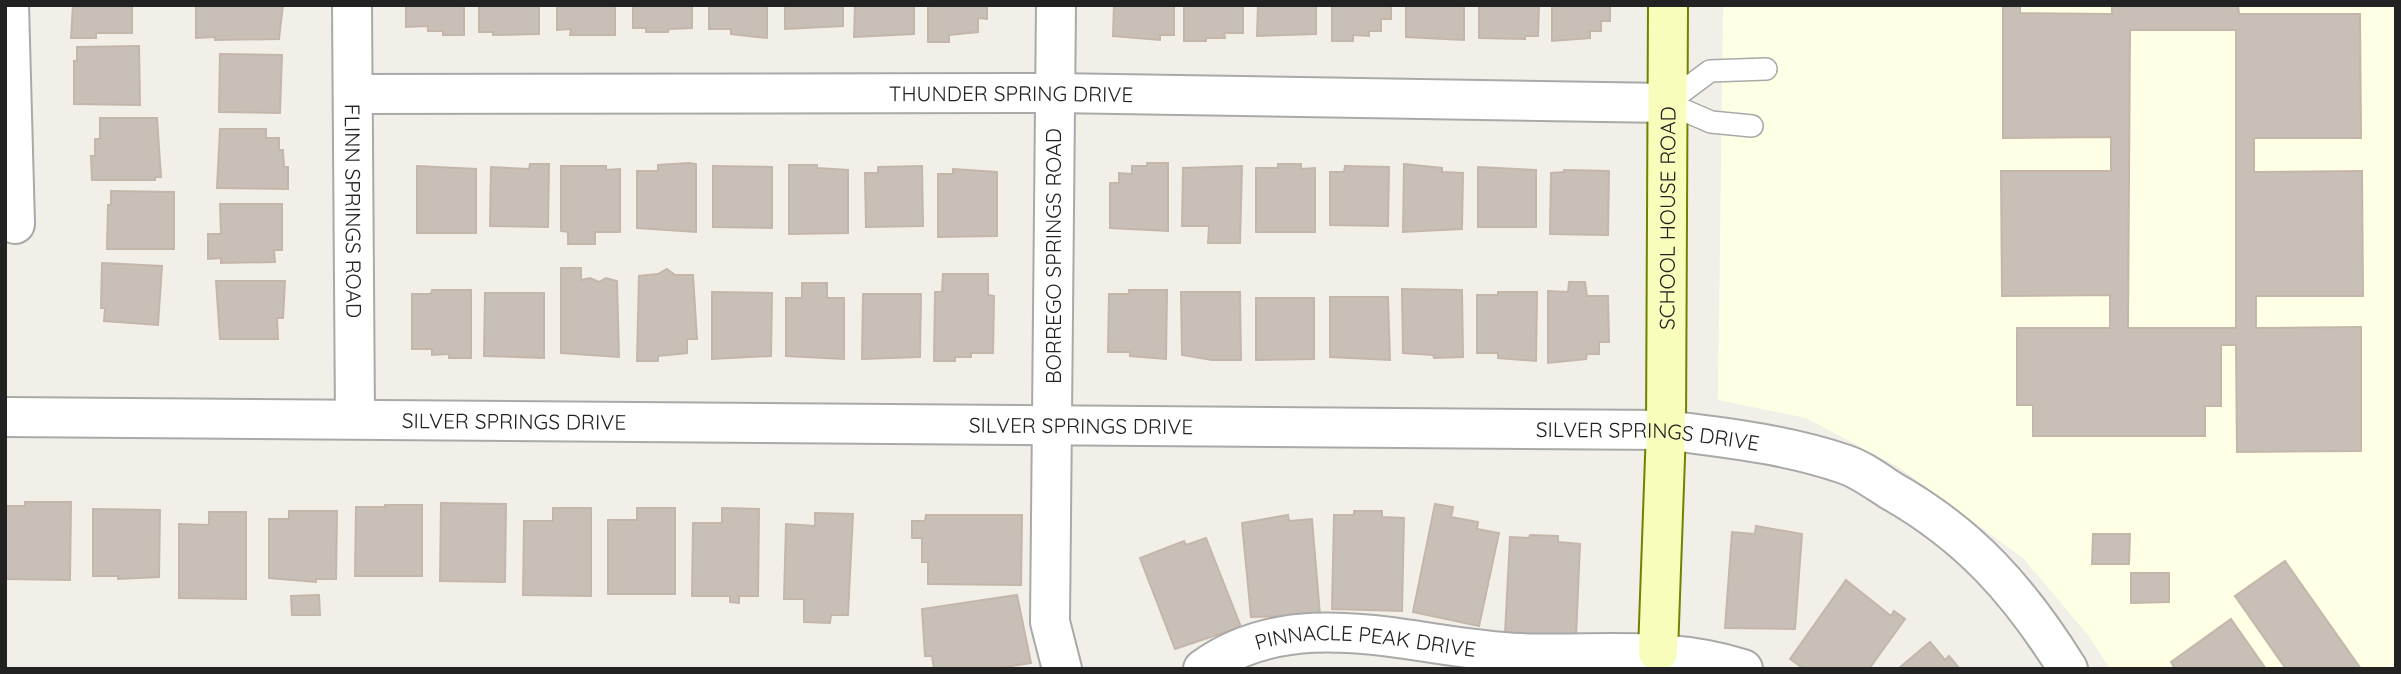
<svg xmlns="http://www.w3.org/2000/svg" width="2401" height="674" viewBox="0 0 2401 674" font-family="Quicksand,sans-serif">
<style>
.education{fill:#feffe5}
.building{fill:#c8bfb7;stroke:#c5b6aa;stroke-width:2;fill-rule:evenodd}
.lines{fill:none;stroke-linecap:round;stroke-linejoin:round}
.lane-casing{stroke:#a9a9a9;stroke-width:24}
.street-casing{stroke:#a9a9a9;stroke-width:42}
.secondary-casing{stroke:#718200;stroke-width:42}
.lane{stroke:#fff;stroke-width:21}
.street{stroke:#fff;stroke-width:38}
.secondary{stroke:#f8fdbc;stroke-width:38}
.labels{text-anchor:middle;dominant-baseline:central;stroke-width:5;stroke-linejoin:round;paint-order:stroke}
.street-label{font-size:21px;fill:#222;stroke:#fff}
</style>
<rect width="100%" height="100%" fill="#f2efe9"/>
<path class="education" d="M1723 5H2396V669H2110L2088 635 2024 559 1900 468 1806 418 1718 400Z"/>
<path class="building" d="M73 5H132V33H96V38H71Z
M196 5H283L279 39 215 40V37L196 38Z
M406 5H464V35H443V31H428V26L406 27Z
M479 5H539V34L493 35V32H479Z
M557 5H615V35H570L571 29 557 30Z
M633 5H692V28L669 29 668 32H646V28H633Z
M709 5H767V38L731 34V29H709Z
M785 5H843V26L785 29Z
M855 5H914V34L854 37Z
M928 5H987V19L978 18V32L949 35V42H928Z
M1114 5H1174V35H1160V40L1113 36Z
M1184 5H1243V33H1224L1225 38H1206V41H1184Z
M1258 5H1316V34L1257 36Z
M1332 5H1391V19H1381V31H1369V36L1353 35V41H1332Z
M1406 5H1464V40L1406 37Z
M1479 5H1539L1538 36H1525V39L1479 38Z
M1552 5H1610V21H1601V31H1590V38L1552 41Z
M2003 5H2020V13L2112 14V5H2238L2239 14H2360L2361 138H2254V172L2362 171 2363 296H2256V328L2361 327V451L2237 452 2236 345H2221V406H2205V436H2033V405H2017V328H2110V295L2002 296 2001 171H2111V137L2003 138ZM2130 30H2236V328H2128Z
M139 46 140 105 74 104V61H77V47Z
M220 54 282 55 280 113 219 112Z
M100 118H157L161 177H155V180H92L91 156H95V139H100Z
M220 129H266V138H279V150H283L284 167H288V189L217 188Z
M689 163 696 164V232L637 228V171H658V165Z
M1147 163H1168V231L1110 228V183H1119V173L1132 174V166H1147Z
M530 164H549L548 227 490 226 491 167 529 169Z
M1278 164H1301V169L1315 168V232H1256V168H1278Z
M1404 164 1442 168V172L1463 173 1462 229 1403 232Z
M789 165H817V168L848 170V233L789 234Z
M417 166 476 169V233H417Z
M561 166H606V170L620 169V232H595V244H568V232L561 231Z
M713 166 772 167V228L713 227Z
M922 166 923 226 866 227 865 173H878V167Z
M1242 166 1240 243H1208L1209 226H1182L1183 168Z
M1345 166 1389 167 1388 226 1330 225V172H1344Z
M1478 167 1536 170V227H1478Z
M953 169 997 172V236L938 237V174H953Z
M1564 170 1609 171 1608 235 1550 234 1551 173 1564 172Z
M111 191 174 192V249H107L108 205H111Z
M220 204H282V250H274L275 262 221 263V258L208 259V234H221Z
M102 263 162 266 158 325 104 321 105 308H101Z
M561 268H581V280L590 278 599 282 606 278 617 281 619 357 561 353Z
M667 269 675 275H693L697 339H687V353L658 356V361H637L639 276 658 274Z
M943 274H988V295L994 296 993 353H971V357H955V361H934L935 292H942Z
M216 281H285L283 318H277L278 339H220Z
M1569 282H1585L1587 296H1608L1609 342H1599V354H1587L1586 359 1548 363V291L1568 292Z
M802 283H827V298H844V359L786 356V298H802Z
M1402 289 1462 290 1463 357 1434 358 1433 355 1403 353Z
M432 290H471V358H449V354L432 355V349H412V294H431Z
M1129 290H1167L1166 359 1130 356V352H1108L1109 294H1129Z
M712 292 772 293 771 356 712 359Z
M1181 292H1240L1241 360H1212L1182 355Z
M1498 292H1537L1536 361 1498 358V353H1477V295H1498Z
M485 293H544V358L484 356Z
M863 294H921L920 357 862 359Z
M1330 297H1388L1390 360 1330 357Z
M1256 298H1314V359L1256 360Z
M25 502H71L70 580 5 579 6 506H25Z
M441 503 506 504 505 582 440 581Z
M1435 504 1453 507 1451 517 1478 522 1477 529 1499 533 1479 626 1413 612Z
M385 505H422V576H355L356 507H385Z
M553 508H591V596L523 595 524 521H553Z
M637 508H675V594H608V520H637Z
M722 508 759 509 758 596H739V603L730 602V596H692L693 523H722Z
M93 509 160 510 159 577 118 579V576H93Z
M289 511H337L336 579H316V582L269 578V519H289Z
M1354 511H1382V517L1404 518 1402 611 1332 609 1334 515H1354Z
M209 512H246V599L179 598V524L209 525Z
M815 513 853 514 848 615H831L830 623 804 622V599H784L786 524 815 526Z
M926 515H1022L1021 585 928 584V562H922V538H912V521H925Z
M1288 515 1289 521 1312 519 1320 615 1251 617 1242 523Z
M1756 526 1802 534 1795 629 1725 628 1732 532 1755 534Z
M2093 534H2130L2129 564H2092Z
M1530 535 1558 536V542L1580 544 1576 638 1505 634 1510 537 1529 538Z
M1206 538 1241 627 1175 649 1140 558 1184 541 1186 545Z
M2285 561 2361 669H2286L2235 596Z
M2131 573H2169V602L2131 603Z
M1846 580 1891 616 1894 611 1905 619 1869 669H1804L1790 659Z
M319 595 320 615H292L291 596Z
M1017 595 1031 663 993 669H934L932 656H925L922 609Z
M2231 619 2266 669H2175L2171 662Z
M1930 642 1945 660 1949 656 1960 669H1898Z"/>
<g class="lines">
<g class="lane-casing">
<path id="lane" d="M1667 103 1710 71 1766 69
M1667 103 1711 122 1752 126"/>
</g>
<g class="street-casing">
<g id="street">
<path d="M9 5 15 224"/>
<path id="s1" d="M352 5 355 418"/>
<path d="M1056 5 1050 622 1062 669"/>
<path id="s2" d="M353 94 1054 93 1667 103"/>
<path id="s3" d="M5 417 1666 430C1726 438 1786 444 1844 464 1860 469 1876 481 1890 490 1970 535 2020 592 2068 669"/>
<path id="s4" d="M1203 669C1298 600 1415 649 1520 653 1598 656 1667 645 1743 669"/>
</g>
</g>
<g class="secondary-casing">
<g id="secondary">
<path id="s5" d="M1658 652 1666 430 1668 5"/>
</g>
</g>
<use href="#lane" class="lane"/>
<use href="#street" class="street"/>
<use href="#secondary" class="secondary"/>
</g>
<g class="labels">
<g class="street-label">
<text stroke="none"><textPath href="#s2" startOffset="658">THUNDER SPRING DRIVE</textPath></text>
<text stroke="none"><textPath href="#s1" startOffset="206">FLINN SPRINGS ROAD</textPath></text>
<text stroke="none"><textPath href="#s5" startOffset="434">SCHOOL HOUSE ROAD</textPath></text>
<text transform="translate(1053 256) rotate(-90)">BORREGO SPRINGS ROAD</text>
<text stroke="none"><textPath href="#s3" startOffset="509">SILVER SPRINGS DRIVE</textPath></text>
<text stroke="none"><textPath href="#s3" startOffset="1076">SILVER SPRINGS DRIVE</textPath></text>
<text stroke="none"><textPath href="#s3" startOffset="1643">SILVER SPRINGS DRIVE</textPath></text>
<text stroke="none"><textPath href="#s4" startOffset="170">PINNACLE PEAK DRIVE</textPath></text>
</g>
</g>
<rect width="2401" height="674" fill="none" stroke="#222222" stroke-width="14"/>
</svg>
